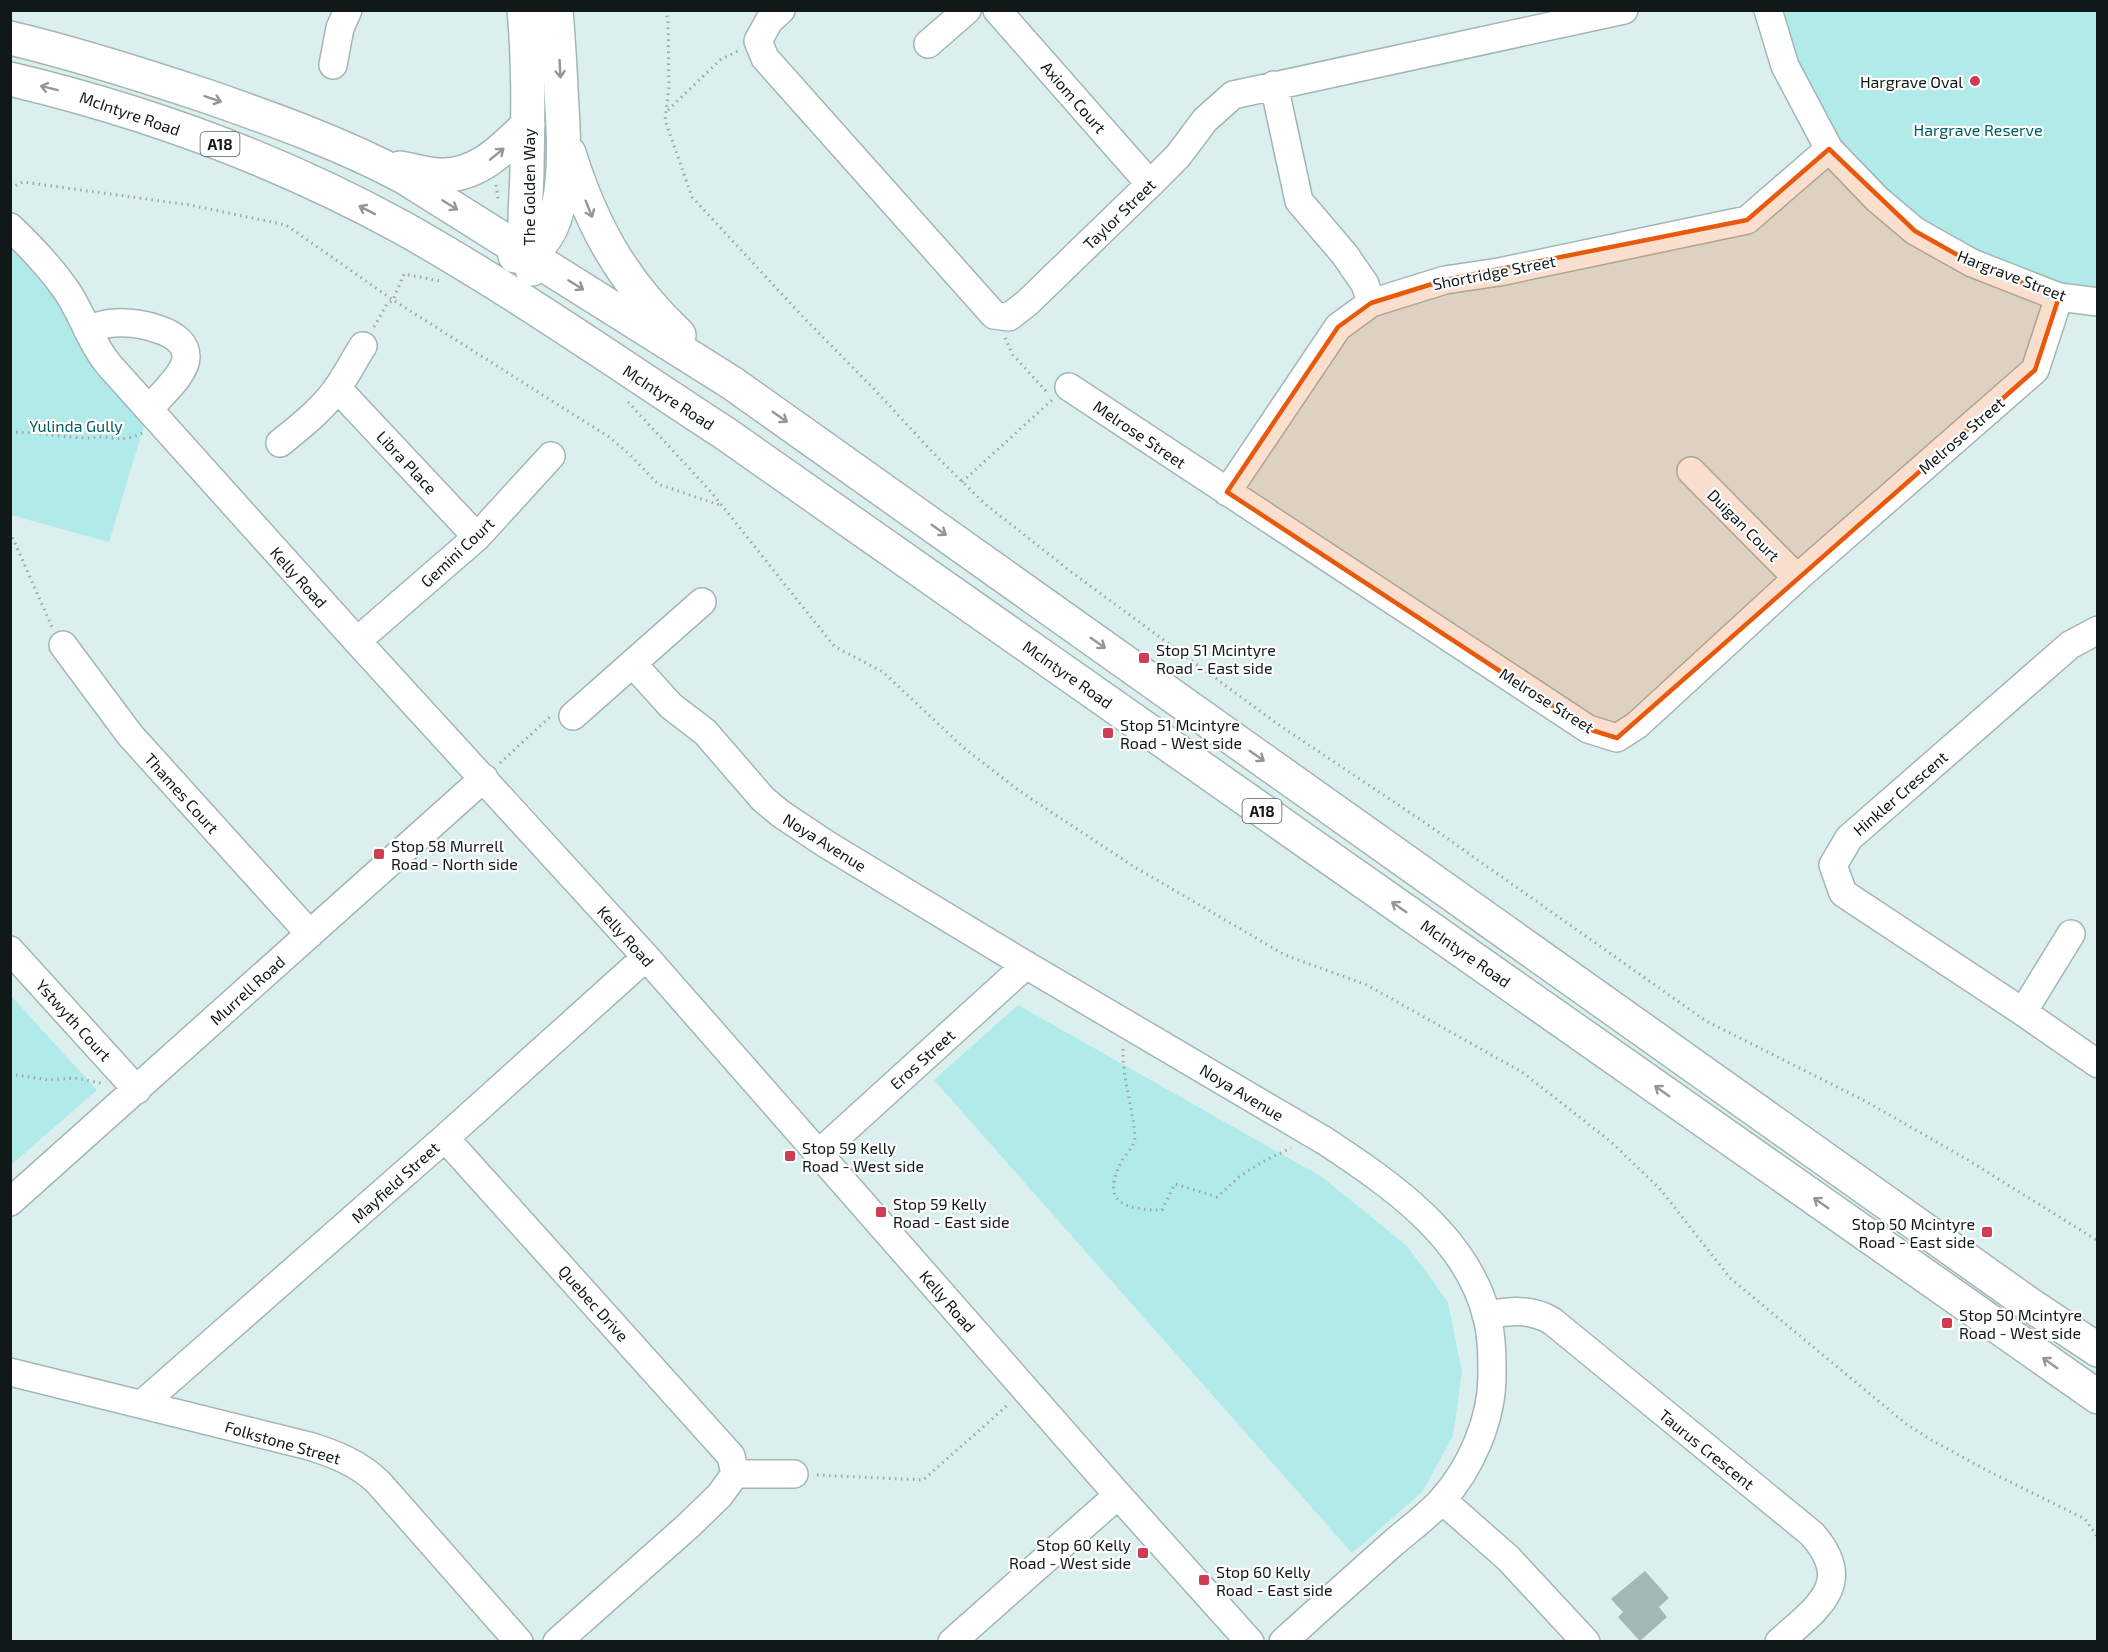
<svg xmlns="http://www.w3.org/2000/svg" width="2108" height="1652" viewBox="0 0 2108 1652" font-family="'Exo 2',sans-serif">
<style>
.park{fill:#b0eae9}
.building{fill:#a4b7b7}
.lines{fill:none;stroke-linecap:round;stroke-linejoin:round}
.minor-casing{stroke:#a2b6b5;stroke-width:30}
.major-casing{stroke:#a2b6b5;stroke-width:36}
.path{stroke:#98a7a7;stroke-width:3;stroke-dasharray:1.5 4.5;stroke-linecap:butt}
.minor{stroke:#fff;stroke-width:27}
.major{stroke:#fff;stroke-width:33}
.oneway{stroke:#949797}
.marked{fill:#e8590c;fill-opacity:0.2;stroke:#e8590c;stroke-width:4.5;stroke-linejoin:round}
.poi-dot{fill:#ce3d54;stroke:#fff;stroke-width:2}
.labels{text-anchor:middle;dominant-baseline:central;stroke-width:4.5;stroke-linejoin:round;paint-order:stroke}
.shield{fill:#fff;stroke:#585d5d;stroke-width:1.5}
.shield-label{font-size:15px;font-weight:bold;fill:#111818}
.poi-label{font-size:16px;fill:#111818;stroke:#fff;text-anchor:start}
.street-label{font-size:16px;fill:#111818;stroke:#fff}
.park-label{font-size:16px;fill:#015c5d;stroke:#fff}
</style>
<rect width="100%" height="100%" fill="#dbefef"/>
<path class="park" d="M1768 11H2097V302L1915 231 1829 149Z
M10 227 149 409 109 542 11 515Z
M11 996 97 1090 11 1165H10Z
M1018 1005 1322 1177 1407 1246 1448 1302 1462 1372 1453 1436 1422 1492 1352 1553 934 1080Z"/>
<path class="building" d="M1645 1571 1669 1598 1659 1607 1667 1617 1640 1641 1618 1617 1623 1612 1611 1599Z"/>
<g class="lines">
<g class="minor-casing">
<path id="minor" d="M781 10 769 21 758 41 765 58 994 315 1009 317 1027 303 1150 184 1178 156 1205 120 1233 95 1624 10
M997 10 1150 184
M1768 10 1785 66 1829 149 1877 199 1915 231 1972 263 2059 297 2098 302
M928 44 967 10
M333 65 340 28 348 10
M1274 85 1299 201 1345 255 1365 284 1371 303
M10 227C29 245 49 266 64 287 82 311 89 341 109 365L357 641 646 957 1118 1495 1250 1642
M87 329C96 327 106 323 115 323 135 322 185 329 186 356 187 373 160 396 149 409
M1069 387 1588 729 1617 738 1637 725 1797 578 2035 370 2059 297
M337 388 477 537
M280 443C301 426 322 410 338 387 347 374 354 360 363 346
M1691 471 1797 578
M1227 492 1338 327 1371 303 1445 280 1499 272 1747 220 1829 149
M2098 630 2070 645 1849 838 1833 865 1843 893 2023 1012 2098 1064
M357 641 477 537 551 456
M63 645 130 735 310 934
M633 664 671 706 705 732 763 799 781 814 826 844 1026 965 1325 1141C1390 1184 1467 1236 1487 1317 1492 1337 1492 1356 1492 1376 1492 1419 1471 1468 1442 1500 1428 1516 1408 1530 1391 1545 1355 1577 1319 1609 1283 1642
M573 716 702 602
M10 950 137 1090
M2023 1012 2071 934
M445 1138 731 1456 735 1474 720 1495 688 1526 557 1642
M818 1154 1026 965
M10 1202 484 778
M1486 1315C1510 1311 1530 1308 1552 1321L1812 1534C1856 1584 1817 1608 1779 1642
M10 1372 309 1446C335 1454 358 1463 378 1482L519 1642
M142 1404 445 1138 646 957
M735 1474H794
M1442 1500 1508 1558 1586 1642
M952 1642 1118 1495"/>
</g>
<g class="major-casing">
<path id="major" d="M524 10C529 63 528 115 527 168 527 198 520 241 532 269
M10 38C78 54 143 75 209 97 275 120 342 144 404 177L732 383 2029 1304 2098 1350
M10 79C145 111 281 161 403 228 513 290 617 363 723 432L2098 1397
M569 153C592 227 623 282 679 335
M400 168C412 170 424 174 437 175 476 178 502 150 528 125
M515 256C576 249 563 132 561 89 560 63 558 37 556 10"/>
</g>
<path class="path" d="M665 10 668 20 669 87 665 120 692 197 804 318 874 389 938 458 984 503 1070 571 1279 725 1424 822 1706 1021 1867 1102 1968 1160 2098 1241
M668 110 720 60 738 51
M496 185 498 199
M10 188 23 182 190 205 286 225 393 300 609 437 629 454 658 484 722 506
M374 327 387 304 393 300 404 274 440 281
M1005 338 1013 355 1046 391
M628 402 712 493 834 646 883 672 964 748 1021 792 1133 866 1285 955 1367 985 1522 1072 1610 1141 1661 1190 1730 1278 1905 1423 1933 1441 1990 1472 2085 1519 2098 1538
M10 432C36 432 61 437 86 438 91 438 96 437 101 437 119 438 123 442 142 433
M962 482 1052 400
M10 532 52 627
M500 763 551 716
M1123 1049C1122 1078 1133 1107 1135 1137 1135 1145 1126 1154 1122 1161 1099 1203 1126 1210 1162 1210L1175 1184 1217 1197 1239 1177 1262 1162 1291 1148
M10 1074 49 1080 75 1078 101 1083
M817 1475 923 1480 1009 1404"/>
<use href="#minor" class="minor"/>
<use href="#major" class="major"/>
</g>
<defs><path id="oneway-shaft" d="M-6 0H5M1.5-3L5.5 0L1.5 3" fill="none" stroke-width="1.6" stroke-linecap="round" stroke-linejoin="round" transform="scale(1.5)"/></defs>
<g class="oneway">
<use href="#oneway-shaft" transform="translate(560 69) rotate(87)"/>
<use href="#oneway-shaft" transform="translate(49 88) rotate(-166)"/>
<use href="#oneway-shaft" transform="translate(213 99) rotate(19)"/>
<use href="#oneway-shaft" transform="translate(497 154) rotate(-39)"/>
<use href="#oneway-shaft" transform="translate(450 205) rotate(32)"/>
<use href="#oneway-shaft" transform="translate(589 209) rotate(68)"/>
<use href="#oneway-shaft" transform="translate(367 210) rotate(-153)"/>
<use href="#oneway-shaft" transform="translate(576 285) rotate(32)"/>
<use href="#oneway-shaft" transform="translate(780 417) rotate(35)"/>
<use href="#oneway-shaft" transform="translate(939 530) rotate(35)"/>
<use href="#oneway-shaft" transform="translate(1098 643) rotate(35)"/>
<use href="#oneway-shaft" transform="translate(1257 756) rotate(35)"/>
<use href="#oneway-shaft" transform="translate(1399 907) rotate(-145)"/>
<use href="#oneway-shaft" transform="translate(1662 1091) rotate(-145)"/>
<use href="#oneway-shaft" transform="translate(1821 1203) rotate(-145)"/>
<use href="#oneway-shaft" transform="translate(2050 1363) rotate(-145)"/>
</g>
<path class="marked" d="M1829 149 1915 231 1972 263 2059 297 2035 370 1617 738 1588 729 1227 492 1338 327 1371 303 1445 280 1747 220Z"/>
<g class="poi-dot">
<circle cx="1975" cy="81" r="6"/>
<rect x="1138" y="652" width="12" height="12" rx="3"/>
<rect x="1102" y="727" width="12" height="12" rx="3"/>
<rect x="373" y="848" width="12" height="12" rx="3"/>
<rect x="784" y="1150" width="12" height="12" rx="3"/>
<rect x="875" y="1206" width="12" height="12" rx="3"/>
<rect x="1981" y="1226" width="12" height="12" rx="3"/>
<rect x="1941" y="1317" width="12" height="12" rx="3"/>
<rect x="1137" y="1547" width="12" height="12" rx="3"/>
<rect x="1198" y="1574" width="12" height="12" rx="3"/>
</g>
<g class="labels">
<g class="shield">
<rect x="200.5" y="132" width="39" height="24" rx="4.5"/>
<rect x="1242.5" y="799" width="39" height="24" rx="4.5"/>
</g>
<g class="shield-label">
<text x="220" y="144">A18</text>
<text x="1262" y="811">A18</text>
</g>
<g class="poi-label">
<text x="1963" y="81" text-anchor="end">Hargrave Oval</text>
<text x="1156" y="649">Stop 51 Mcintyre<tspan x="1156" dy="18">Road - East side</tspan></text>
<text x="1120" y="724">Stop 51 Mcintyre<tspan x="1120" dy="18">Road - West side</tspan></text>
<text x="391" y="845">Stop 58 Murrell<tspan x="391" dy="18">Road - North side</tspan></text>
<text x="802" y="1147">Stop 59 Kelly<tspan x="802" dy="18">Road - West side</tspan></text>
<text x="893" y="1203">Stop 59 Kelly<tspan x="893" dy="18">Road - East side</tspan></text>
<text x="1975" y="1223" text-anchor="end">Stop 50 Mcintyre<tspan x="1975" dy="18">Road - East side</tspan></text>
<text x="1959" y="1314">Stop 50 Mcintyre<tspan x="1959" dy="18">Road - West side</tspan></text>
<text x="1131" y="1544" text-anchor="end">Stop 60 Kelly<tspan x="1131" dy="18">Road - West side</tspan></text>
<text x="1216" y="1571">Stop 60 Kelly<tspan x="1216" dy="18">Road - East side</tspan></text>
</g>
<g class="street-label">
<text transform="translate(1074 97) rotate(49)">Axiom Court</text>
<text transform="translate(130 113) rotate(19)">McIntyre Road</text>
<text transform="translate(528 187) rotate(-90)">The Golden Way</text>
<text transform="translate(1119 214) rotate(-44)">Taylor Street</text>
<text transform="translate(1494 272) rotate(-11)">Shortridge Street</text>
<text transform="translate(2012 275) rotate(21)">Hargrave Street</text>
<text transform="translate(669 397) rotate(33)">McIntyre Road</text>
<text transform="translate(1140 434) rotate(34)">Melrose Street</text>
<text transform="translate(1961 435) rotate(-41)">Melrose Street</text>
<text transform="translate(407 462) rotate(47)">Libra Place</text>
<text transform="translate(1744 525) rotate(45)">Duigan Court</text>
<text transform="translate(457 552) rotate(-43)">Gemini Court</text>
<text transform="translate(299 577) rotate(48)">Kelly Road</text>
<text transform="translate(1068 674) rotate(35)">McIntyre Road</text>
<text transform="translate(1547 700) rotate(32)">Melrose Street</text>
<text transform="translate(182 793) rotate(48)">Thames Court</text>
<text transform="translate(1900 793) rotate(-41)">Hinkler Crescent</text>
<text transform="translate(825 842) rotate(32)">Noya Avenue</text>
<text transform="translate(626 936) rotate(48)">Kelly Road</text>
<text transform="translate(1466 953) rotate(35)">McIntyre Road</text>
<text transform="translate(247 990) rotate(-42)">Murrell Road</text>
<text transform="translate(74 1020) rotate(48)">Ystwyth Court</text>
<text transform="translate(922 1059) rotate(-42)">Eros Street</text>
<text transform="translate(1242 1092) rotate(31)">Noya Avenue</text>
<text transform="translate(395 1182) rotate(-42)">Mayfield Street</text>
<text transform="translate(948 1301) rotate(49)">Kelly Road</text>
<text transform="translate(594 1303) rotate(48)">Quebec Drive</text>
<text transform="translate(283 1442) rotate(16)">Folkstone Street</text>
<text transform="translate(1707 1449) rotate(39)">Taurus Crescent</text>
</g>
<g class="park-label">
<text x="1978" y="129">Hargrave Reserve</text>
<text x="76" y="425">Yulinda Gully</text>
</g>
</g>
<rect width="2108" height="1652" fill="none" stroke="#111818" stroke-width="24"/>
</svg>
